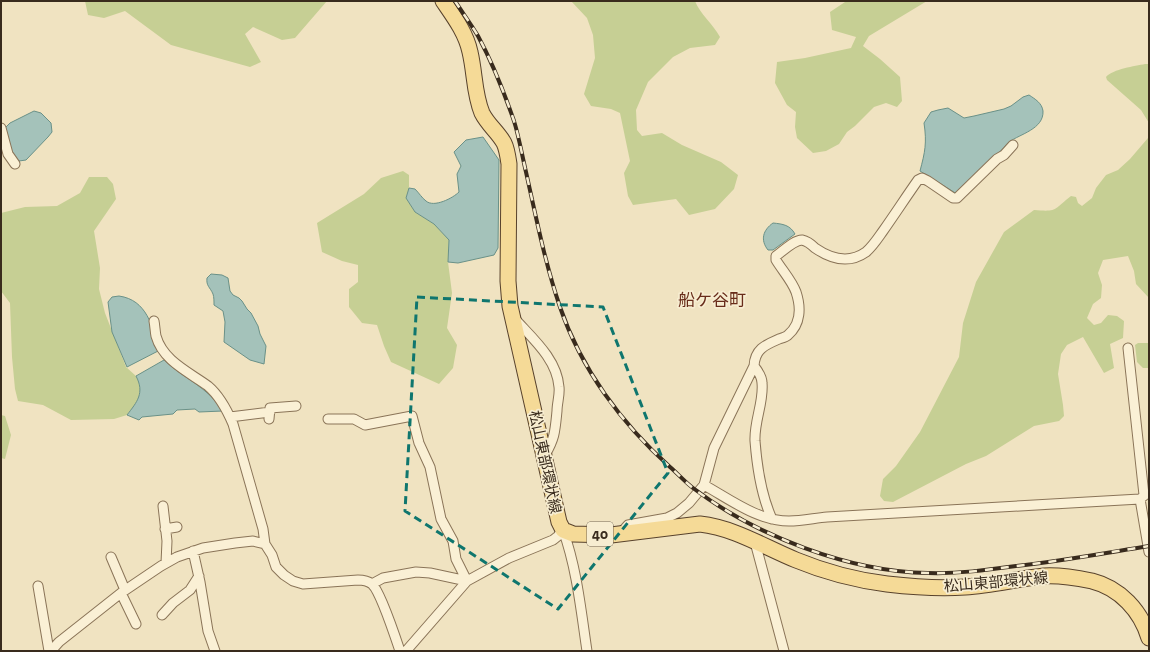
<svg xmlns="http://www.w3.org/2000/svg" width="1150" height="652" viewBox="0 0 1150 652" font-family="'Zilla Slab','Noto Sans JP',serif">
<style>
.green{fill:#c6cf94}
.water{fill:#a4c2ba;stroke:#6a9188}
.lines{fill:none;stroke-linecap:round;stroke-linejoin:round}
.street-casing{stroke:#8a7458;stroke-width:11}
.primary-casing{stroke:#58422c;stroke-width:17}
.street{stroke:#faf0d5;stroke-width:9}
.primary{stroke:#f5da97;stroke-width:15}
.rail-casing{stroke:#392b1d;stroke-width:4}
.rail{stroke:#f7edd1;stroke-width:2.5;stroke-dasharray:8;stroke-linecap:butt}
.marked{fill:none;stroke:#0f766e;stroke-width:3;stroke-dasharray:8 5;stroke-linejoin:round}
.labels{text-anchor:middle;dominant-baseline:central;stroke-width:3.5;stroke-linejoin:round;paint-order:stroke}
.shield{fill:#f7edd1;stroke:#726553;stroke-width:1}
.shield-label{font-size:14px;font-weight:bold;fill:#392b1d}
.street-label{font-size:15px;fill:#392b1d;stroke:#f7edd1}
.quarter-label{font-size:17px;fill:#682c1a;stroke:#f7edd1}
</style>
<rect width="100%" height="100%" fill="#f0e3c1"/>
<path class="green" d="M85 1H327L295 38 282 40 253 27 245 34 261 62 250 67 171 45 125 11 104 18 88 15Z
M571 1H695C700 14 713 24 720 37L715 45 690 48 673 57 648 82 636 110 637 130 642 136 662 133 682 145 721 162 738 175 734 189 715 209 689 215 676 199 633 205 628 196 624 173 630 161 620 113 611 109 591 106 584 94 595 58 593 35 587 18Z
M852 1H927L869 36 863 46 880 59 900 77 902 101 897 107 886 103 874 107 855 126 847 132 839 144 826 151 813 153 797 138 795 127 796 112 787 105 775 83 777 62 805 58 851 48 856 37 832 30 830 12 845 2Z
M1145 64H1149V123L1141 110 1107 80 1106 77C1113 69 1135 66 1145 64Z
M1149 134V298L1136 284 1134 271 1128 256 1103 260 1098 273 1102 285 1101 298 1093 304 1087 318 1094 325 1101 323 1108 315 1117 316 1124 321 1123 338 1110 344 1114 368 1104 373 1083 337 1067 345 1061 354 1058 374 1063 405 1064 416 1059 421 1034 426 986 456 966 464 893 502 884 501 880 496 883 479 896 466 920 432 959 357 963 323 976 282 1004 232 1034 210C1058 212 1053 210 1071 196L1076 197 1078 203 1082 206 1092 198 1096 188 1106 175 1118 170 1130 159 1148 138Z
M403 171 409 175V188L406 198 415 212 434 224 449 240 448 262 452 293 447 328 457 345 453 368 439 384 391 362 384 346 377 325 362 323 349 307V289L358 282V265L342 261 322 252 317 223 364 194 381 178Z
M89 177H107L113 184 116 199 94 231 100 268 99 289 105 313 126 367 136 376 140 383V394L137 402 127 415 114 419 71 420 43 405 18 401 15 389 12 357 10 303 1 291V213L25 207 57 206 80 193Z
M1138 343H1149V368H1143L1137 362 1135 345Z
M1 415 5 416 11 435 5 459 1 458Z"/>
<path class="water" d="M1029 95C1035 99 1042 103 1043 111 1044 129 1020 134 1009 142 1005 145 1003 150 998 153L957 194 920 171C925 152 927 143 924 123L931 112 938 110 948 108 964 118 974 116 1004 109 1011 106 1023 97Z
M34 111 41 113 51 123 52 132 48 137 26 160 19 161 14 160 4 129 10 123Z
M483 137 499 160 498 248 494 255 458 263 448 262 449 240 434 224 415 212 406 198 409 188 415 189C419 193 422 198 426 201 434 208 453 198 459 192L457 174 461 166 454 152 466 140Z
M773 223C783 224 790 225 795 234L773 250H768C760 240 763 230 773 223Z
M211 274 222 275 228 278 230 291 233 295 239 298 242 301 247 309 251 313 258 326 260 334 266 346 264 364 250 360 224 342 225 322 223 311 214 305C214 301 214 297 213 294 210 287 206 286 207 278Z
M119 296C147 300 152 326 160 350L127 367 112 332 108 302 112 297Z
M164 360C184 379 208 387 223 411L199 412 195 409 177 410 173 414 142 417 139 420 127 415C137 402 145 393 136 376Z"/>
<g class="lines">
<g class="street-casing">
<path id="street" d="M1 128 8 154 15 164
M515 319C532 338 557 359 559 387 560 395 557 403 557 411 555 431 555 438 545 455
M154 321C155 326 155 331 156 336 163 361 189 372 208 386 220 396 227 410 233 424L263 529 265 544 272 555 276 567 284 575 293 581 303 584 358 580C363 580 368 581 372 584 380 591 396 639 400 651
M1128 348 1144 495
M230 417 270 412
M269 419 270 408 296 406
M328 419H354L365 425 412 416 419 443 430 467 441 519 453 541 456 559 467 581
M704 485 714 448 754 366
M1145 495 1140 499 1149 552
M163 506 167 541 166 563
M772 519C761 495 757 467 755 441 754 421 764 402 762 383 762 377 758 371 754 366 755 349 765 345 779 339 782 338 786 337 788 335 801 324 801 307 796 292 792 281 782 270 776 260V256C783 251 794 240 802 240 807 241 812 245 815 248 831 259 849 264 866 252 873 246 878 238 883 231 895 214 906 197 918 180L922 178 928 181 953 198H957L997 159 1004 155 1013 145
M165 529 177 527
M620 534 628 525 667 518 677 513 689 503 704 485C731 500 758 521 789 521 802 521 815 518 827 517L1140 499
M755 542 784 651
M193 551 200 582 208 631 215 651
M111 557 125 590
M372 584 383 578 416 572 430 573 467 581
M38 586 49 651
M121 593 136 624
M162 615 173 603 190 590 199 576
M51 651 59 642 121 593 161 566 177 557 203 548 235 543 253 541 265 544
M406 651 467 581 509 558 553 540 558 536 563 530C577 569 581 611 587 651"/>
</g>
<g class="primary-casing">
<path id="primary" d="M443 1C454 17 466 33 470 52 475 73 474 94 482 113 488 125 498 132 504 143 507 149 508 157 509 164L508 281 510 306 559 522 563 530 573 534 611 535 700 524C735 528 764 547 796 560 825 572 855 580 887 584 913 587 939 589 965 587 992 585 1017 579 1044 576 1059 575 1077 578 1092 581 1120 588 1141 611 1149 638"/>
</g>
<use href="#street" class="street"/>
<use href="#primary" class="primary"/>
<g class="rail-casing">
<path id="rail" d="M455 1C462 12 471 24 478 36 492 62 504 92 514 121 519 137 522 155 526 172 536 217 545 263 560 307 581 369 622 424 670 467 678 474 685 482 693 488 756 536 850 572 928 573 958 574 987 570 1016 566 1061 561 1105 553 1149 546"/>
</g>
<use href="#rail" class="rail"/>
</g>
<path class="marked" d="M417 297 603 307 668 473 558 609 405 511Z"/>
<g class="labels">
<rect class="shield" x="587" y="522" width="26" height="24" rx="3"/>
<g class="shield-label">
<text x="600" y="534">40</text>
</g>
<g class="street-label">
<text transform="translate(545 462) rotate(78)">松山東部環状線</text>
<text transform="translate(996 582) rotate(-5)">松山東部環状線</text>
</g>
<g class="quarter-label">
<text x="712" y="300">船ケ谷町</text>
</g>
</g>
<rect width="1150" height="652" fill="none" stroke="#392b1d" stroke-width="4"/>
</svg>
